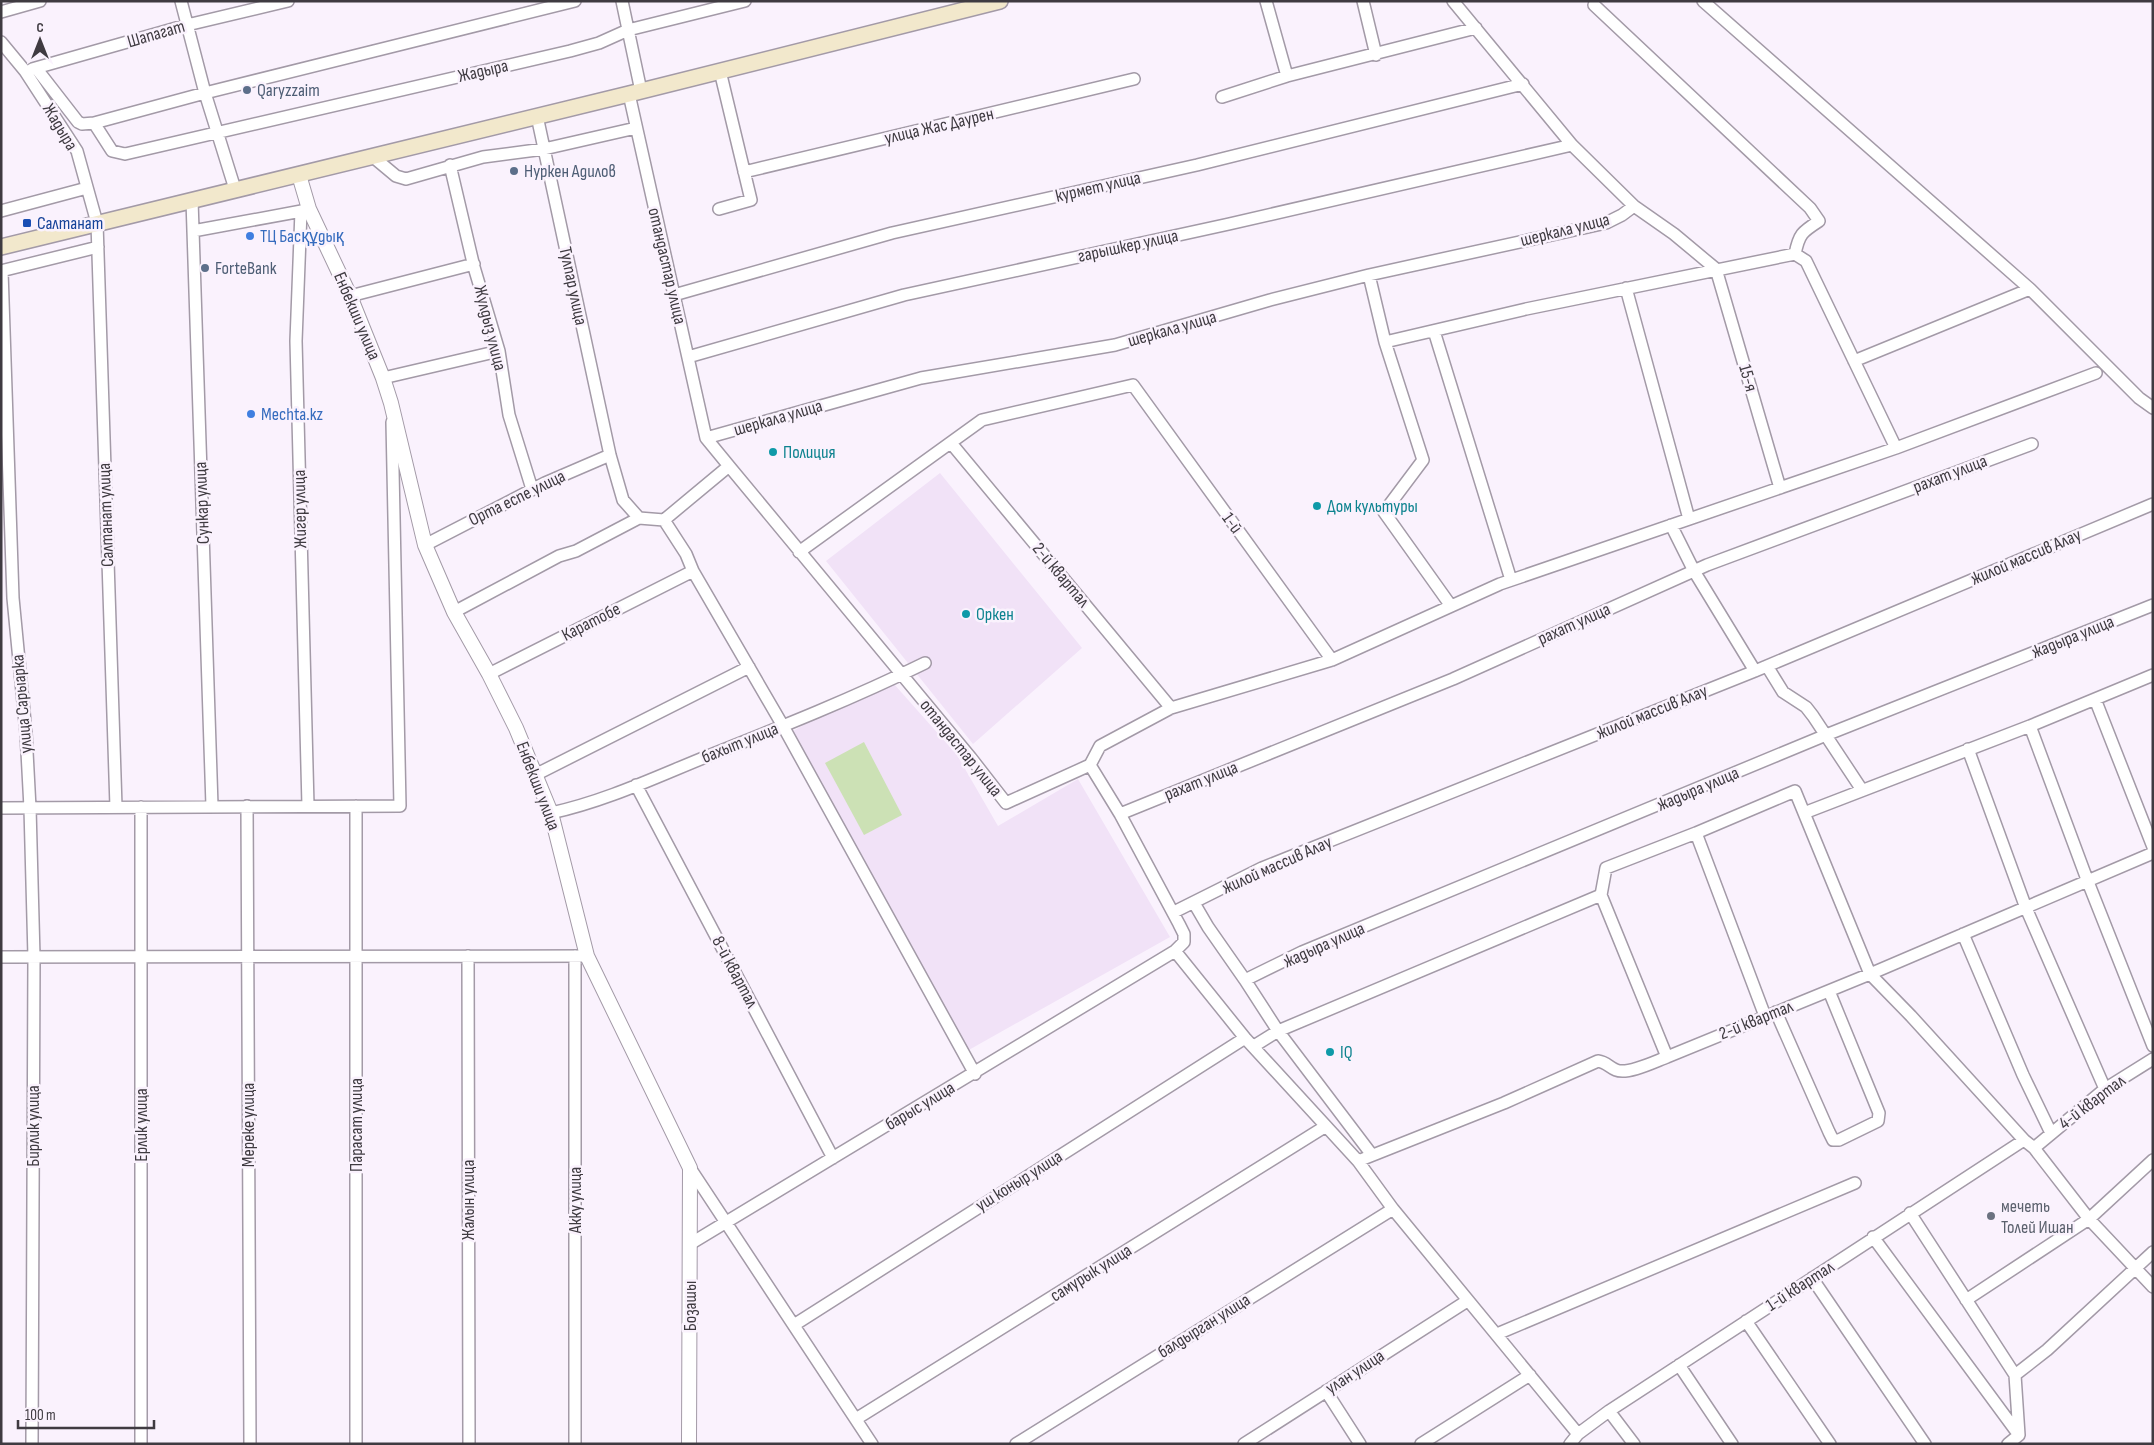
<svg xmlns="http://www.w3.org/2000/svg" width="2154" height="1445" viewBox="0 0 2154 1445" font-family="'Sofia Sans Condensed',sans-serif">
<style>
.built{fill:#f1e2f7}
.pitch{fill:#cce1b5}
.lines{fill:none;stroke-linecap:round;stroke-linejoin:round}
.minor-casing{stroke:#a39aa7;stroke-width:14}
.tertiary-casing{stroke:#a39aa7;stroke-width:16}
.secondary-casing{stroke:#a39aa7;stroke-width:18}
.minor{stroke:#fff;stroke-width:11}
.tertiary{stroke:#fff;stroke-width:14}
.secondary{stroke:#f2e8cc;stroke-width:15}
.service-dot{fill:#5c6f8a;stroke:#faf2fd;stroke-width:2}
.transit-dot{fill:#1a4fb4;stroke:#faf2fd;stroke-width:2}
.shop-dot{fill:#3f7fe0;stroke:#faf2fd;stroke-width:2}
.culture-dot{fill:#0f9aa8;stroke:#faf2fd;stroke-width:2}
.worship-dot{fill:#6b7280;stroke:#faf2fd;stroke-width:2}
.labels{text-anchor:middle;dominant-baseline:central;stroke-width:5;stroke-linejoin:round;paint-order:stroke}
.street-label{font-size:18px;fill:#3f3b41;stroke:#faf2fd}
.service-label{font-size:18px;fill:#4e5e75;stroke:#faf2fd;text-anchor:start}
.transit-label{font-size:18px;fill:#164399;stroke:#faf2fd;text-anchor:start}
.shop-label{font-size:18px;fill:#366cbe;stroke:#faf2fd;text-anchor:start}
.culture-label{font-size:18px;fill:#0d838f;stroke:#faf2fd;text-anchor:start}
.worship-label{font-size:18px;fill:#5b616d;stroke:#faf2fd;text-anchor:start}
</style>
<rect width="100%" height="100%" fill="#faf2fd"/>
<path class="built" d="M940 473 1082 648 973 744 826 561Z
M886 675 957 755 998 826 1078 779 1170 937 967 1051 790 733Z"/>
<path class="pitch" d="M864 742 902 815 864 835 825 763Z"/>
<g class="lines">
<g class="minor-casing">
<path id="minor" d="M181 1 205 93 235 189
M622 1 641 91
M1266 1 1287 76
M1363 1 1376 55
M1453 1 1572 145 1634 206 1674 234 1716 269
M1703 1 2030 289 2139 398 2153 408
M1594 5 1810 208 1819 221C1802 232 1799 234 1795 254
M1 12 40 1
M1 42 25 71 77 151 97 223 116 807
M36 68 78 122 82 124 94 123 112 151 125 154 570 51 599 43 628 30 745 1
M32 69 187 25 288 1
M1222 97 1287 76 1476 28
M537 116 610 455 623 500 639 518 664 520 729 466 706 438 629 94
M94 123 205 93 575 1
M372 156 396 176 406 179 483 157 544 149 636 128
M450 165 474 267 499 351 509 415 532 489
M744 172 1134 79
M192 200 212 806
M719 209 751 200 720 71
M1 211 87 188
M301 211 296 341 308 806
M193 231 307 210
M1716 269 1780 488
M1 271 98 247
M2 271 13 598 26 733 30 808 34 957 32 1444
M1369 275 1385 342 1423 460 1384 512 1451 606
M1626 288 1689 519
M674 295 892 233 1197 165 1523 84
M350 296 474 264
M1434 331 1511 580
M1385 342 1526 309 1795 254 1806 261 1896 448
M688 357 904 295 1229 224 1572 145
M1854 361 2030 289
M383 378 499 351
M706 438 921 378 1115 345 1270 300 1369 275 1606 223 1622 215 1634 206
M951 443 1171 708
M729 466 971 758 1006 803 1090 765 1120 814 1179 924 1184 934V942L1175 951
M664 520 686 554 693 571 783 726 975 1074
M1671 525 1694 571 1755 671
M425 545 545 483 610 455
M799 552 982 420 1133 385 1332 660
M454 612 559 556 576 551 639 518
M1767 666 1783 692 1806 707 1813 716 1862 790
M489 674 693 571
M2095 699 2153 847
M2030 726 2088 882 2153 1046
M1968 749 2026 908 2105 1089
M1090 765 1100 746 1171 708 1332 660 1500 584 1896 448 2096 373
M535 775 749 667
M636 785 833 1158
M247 806 250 1444
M356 806V1444
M141 807V1444
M1 808 400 806 392 422
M551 813C606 801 656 777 708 756 781 727 854 698 925 663
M1804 813 2030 726 2153 675
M1120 814 1453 679 1707 565 2032 444
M1696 833 1765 1016
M1601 895 1667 1057
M1194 903 1208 927 1245 980 1302 952 1826 735 2153 605
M1174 912 1262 868 1755 671 2153 504
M1963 934 2023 1075 2051 1133
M468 956 469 1444
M575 956V1444
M1 957 587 956
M1245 980 1278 1031 1372 1155
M1776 1012 1829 1132 1833 1140H1839L1878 1121 1879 1113 1829 991
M1254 1046 1278 1031 1601 895 1606 868 1696 833 1795 791 1870 974 1911 1016 2024 1140 2034 1148 2089 1219 2153 1287
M2034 1148 2105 1089 2153 1059
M1358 1161 1504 1103 1598 1061C1606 1062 1609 1067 1616 1070 1628 1075 1656 1061 1667 1057L1870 974 2153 853
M690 1168 872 1444
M1910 1213 2015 1375
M1873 1237 2019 1435
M690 1244 1175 951 1245 1038 1358 1161 1393 1209 1578 1434
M1812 1278 1925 1444
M1966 1300 2089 1219 2153 1160
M1746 1321 1830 1444
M794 1325 1245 1038
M1497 1334 1855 1183
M1679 1365 1732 1444
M1326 1391 1360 1444
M1609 1411 1634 1444
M856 1419 1326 1126
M1016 1444 1393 1209
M1244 1444 1467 1301
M1421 1444 1530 1375
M1570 1444 1578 1434 1609 1411 2024 1140
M2008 1444 2019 1435 2015 1375 2047 1350 2153 1252"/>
</g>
<g class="tertiary-casing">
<path id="tertiary" d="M299 175 309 209 350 296 383 378 391 403 425 545 454 612 489 674 516 728 551 813 587 956 690 1168 689 1444"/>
</g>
<g class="secondary-casing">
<path id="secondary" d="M1 247 629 94 1000 1"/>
</g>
<use href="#minor" class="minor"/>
<use href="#tertiary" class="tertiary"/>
<use href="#secondary" class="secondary"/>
</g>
<g class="service-dot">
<circle cx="247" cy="90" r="5"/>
<circle cx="514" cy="171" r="5"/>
<circle cx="205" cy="268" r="5"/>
</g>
<rect class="transit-dot" x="22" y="218" width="10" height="10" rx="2.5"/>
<g class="shop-dot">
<circle cx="250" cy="236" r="5"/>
<circle cx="251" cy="414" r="5"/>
</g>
<g class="culture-dot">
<circle cx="773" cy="452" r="5"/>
<circle cx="1317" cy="506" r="5"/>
<circle cx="966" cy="614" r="5"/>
<circle cx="1330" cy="1052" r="5"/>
</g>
<circle class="worship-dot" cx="1991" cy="1216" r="5"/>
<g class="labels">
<g class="street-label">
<text transform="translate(156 34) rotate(-16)">Шапагат</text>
<text transform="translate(483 71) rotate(-13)">Жадыра</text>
<text transform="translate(939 126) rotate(-13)">улица Жас Даурен</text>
<text transform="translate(60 127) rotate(59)">Жадыра</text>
<text transform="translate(1098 187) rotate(-13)">курмет улица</text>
<text transform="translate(1565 230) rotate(-14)">шеркала улица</text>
<text transform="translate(1128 246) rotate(-12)">гарышкер улица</text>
<text transform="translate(667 266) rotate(77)">отандастар улица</text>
<text transform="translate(573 286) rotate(78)">Тулпар улица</text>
<text transform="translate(357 316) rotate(67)">Енбекши улица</text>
<text transform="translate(490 328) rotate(76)">Жулдыз улица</text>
<text transform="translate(1172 329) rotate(-16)">шеркала улица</text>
<text transform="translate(1748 378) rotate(74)">15-я</text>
<text transform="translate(778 418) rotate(-16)">шеркала улица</text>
<text transform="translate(1950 474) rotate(-21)">рахат улица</text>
<text transform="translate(517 498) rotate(-26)">Орта еспе улица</text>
<text transform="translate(202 503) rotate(-92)">Сункар улица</text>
<text transform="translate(300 509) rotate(-91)">Жигер улица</text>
<text transform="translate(106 515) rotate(-92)">Салтанат улица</text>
<text transform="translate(1232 523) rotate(54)">1-й</text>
<text transform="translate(2026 557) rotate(-23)">жилой массив Алау</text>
<text transform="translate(1061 575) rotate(50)">2-й квартал</text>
<text transform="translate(591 622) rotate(-27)">Каратобе</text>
<text transform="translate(1574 624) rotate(-24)">рахат улица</text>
<text transform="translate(2073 637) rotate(-22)">жадыра улица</text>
<text transform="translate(22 704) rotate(-95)">улица Сарыарка</text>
<text transform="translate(1652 712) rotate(-22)">жилой массив Алау</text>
<text transform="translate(740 743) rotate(-22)">бахыт улица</text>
<text transform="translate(961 748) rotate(51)">отандастар улица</text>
<text transform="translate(1201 781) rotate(-22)">рахат улица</text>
<text transform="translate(538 786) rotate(69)">Енбекши улица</text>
<text transform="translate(1698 789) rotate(-23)">жадыра улица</text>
<text transform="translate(1277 865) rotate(-24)">жилой массив Алау</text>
<text transform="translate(1324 945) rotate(-24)">жадыра улица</text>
<text transform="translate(735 972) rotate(62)">8-й квартал</text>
<text transform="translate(1756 1020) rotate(-22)">2-й квартал</text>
<text transform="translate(2092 1102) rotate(-37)">4-й квартал</text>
<text transform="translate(920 1106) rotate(-31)">барыс улица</text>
<text transform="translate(141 1125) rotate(-90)">Ерлик улица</text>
<text transform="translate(248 1125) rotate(-90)">Мереке улица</text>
<text transform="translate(356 1125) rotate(-90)">Парасат улица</text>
<text transform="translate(33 1126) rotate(-90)">Бирлик улица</text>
<text transform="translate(1019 1181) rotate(-32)">уш коныр улица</text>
<text transform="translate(468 1200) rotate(-90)">Жалын улица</text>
<text transform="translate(575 1200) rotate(-90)">Акку улица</text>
<text transform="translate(1091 1273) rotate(-32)">самурык улица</text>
<text transform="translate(1800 1286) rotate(-33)">1-й квартал</text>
<text transform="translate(690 1306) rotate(-90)">Бозашы</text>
<text transform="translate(1204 1326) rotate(-32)">балдырган улица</text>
<text transform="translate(1355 1372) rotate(-33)">улан улица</text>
</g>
<g class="service-label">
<text x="257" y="90">Qaryzzaim</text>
<text x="524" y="171">Нуркен Адилов</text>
<text x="215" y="268">ForteBank</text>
</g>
<g class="transit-label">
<text x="37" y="223">Салтанат</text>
</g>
<g class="shop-label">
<text x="260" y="236">ТЦ Басқұдық</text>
<text x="261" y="414">Mechta.kz</text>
</g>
<g class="culture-label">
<text x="783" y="452">Полиция</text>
<text x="1327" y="506">Дом культуры</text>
<text x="976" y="614">Оркен</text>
<text x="1340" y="1052">IQ</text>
</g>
<g class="worship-label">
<text x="2001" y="1206">мечеть<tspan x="2001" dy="21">Толей Ишан</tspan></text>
</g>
</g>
<rect width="2154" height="1445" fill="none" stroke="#3f3b41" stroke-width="5"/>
<g transform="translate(40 40)" stroke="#faf2fd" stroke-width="4" paint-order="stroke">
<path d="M0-4L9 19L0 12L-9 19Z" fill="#3f3b41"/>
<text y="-8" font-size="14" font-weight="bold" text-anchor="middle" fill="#3f3b41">С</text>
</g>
<path d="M18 1420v8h136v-8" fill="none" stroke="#3f3b41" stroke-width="2.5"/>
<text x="25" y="1420" font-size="15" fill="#3f3b41" stroke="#faf2fd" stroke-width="4" paint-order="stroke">100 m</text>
</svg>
